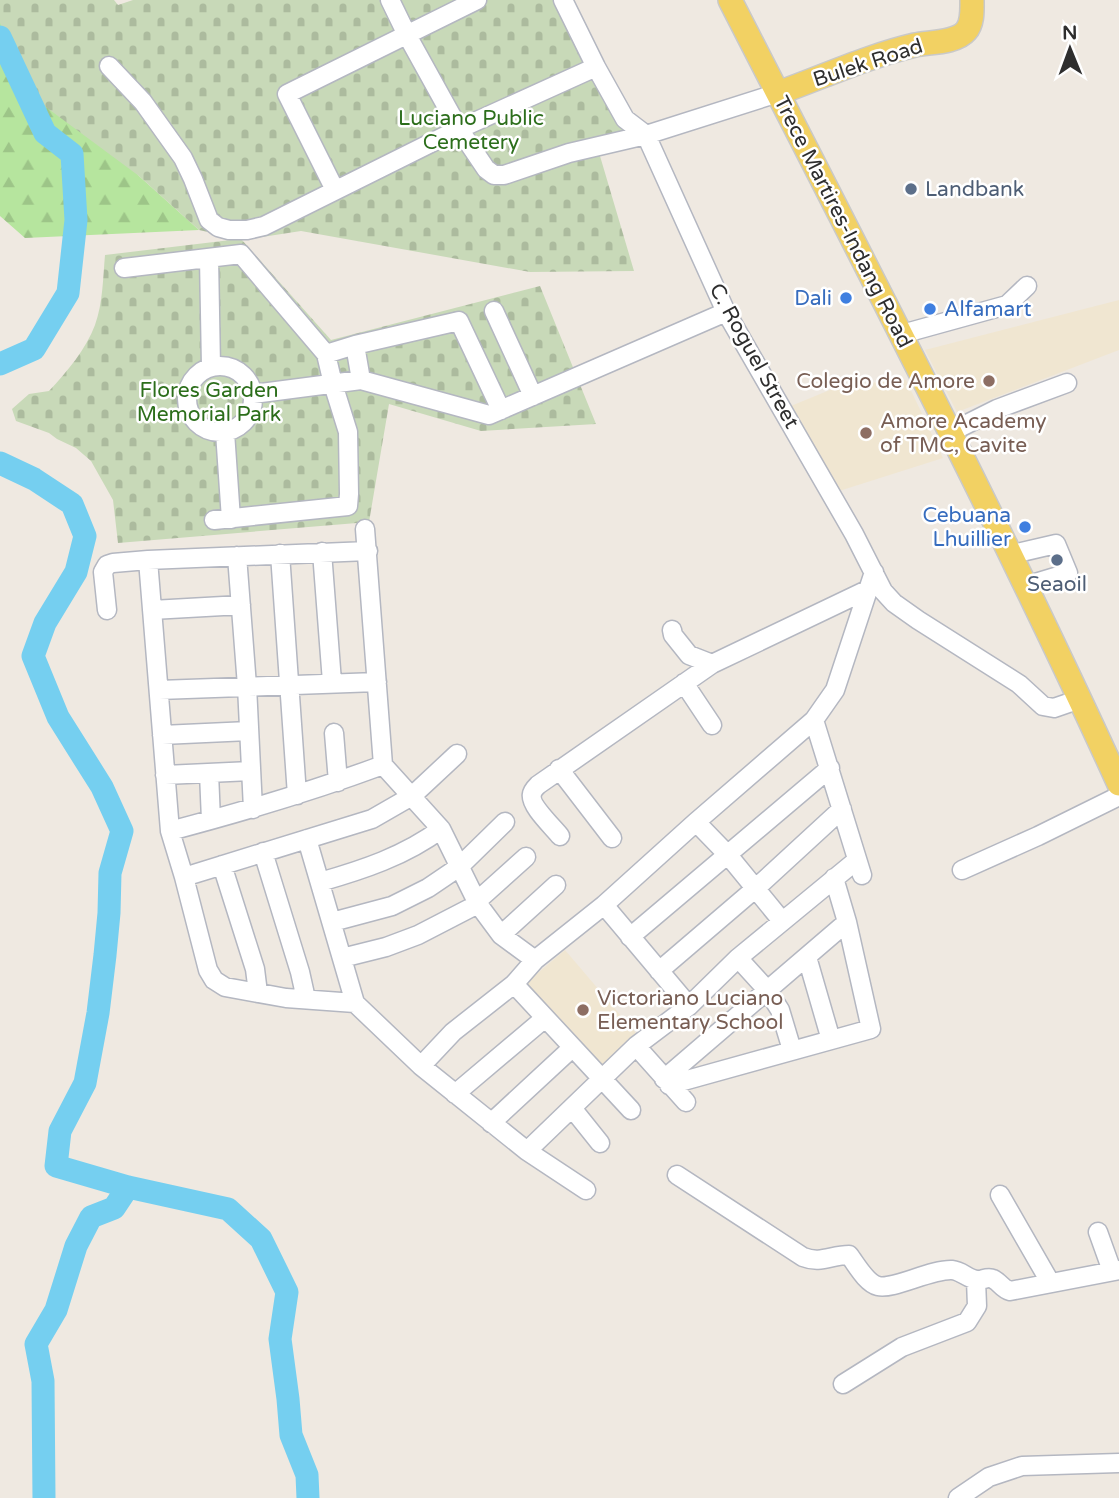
<svg xmlns="http://www.w3.org/2000/svg" width="1119" height="1498" viewBox="0 0 1119 1498" font-family="'Varela Round',sans-serif">
<style>
.education{fill:#f0e6d1}
.forest{fill:url(#forest-firs)}
.cemetery{fill:url(#cemetery-stones)}
.lines{fill:none;stroke-linecap:round;stroke-linejoin:round}
.river{stroke:#75cff0;stroke-width:23}
.minor-casing{stroke:#b4b7c1;stroke-width:21}
.major-casing{stroke:#c9c9c9;stroke-width:26}
.minor{stroke:#fff;stroke-width:18}
.major{stroke:#f2d163;stroke-width:23}
.service-dot{fill:#5c6f8a;stroke:#fff;stroke-width:2.5}
.shop-dot{fill:#3f7fe0;stroke:#fff;stroke-width:2.5}
.education-dot{fill:#8d6e63;stroke:#fff;stroke-width:2.5}
.labels{text-anchor:middle;dominant-baseline:central;stroke-width:5;stroke-linejoin:round;paint-order:stroke}
.street-label{font-size:21px;fill:#2e2e2e;stroke:#fff}
.park-label{font-size:21px;fill:#2c6e1b;stroke:#fff}
.service-label{font-size:21px;fill:#4e5e75;stroke:#fff;text-anchor:start}
.shop-label{font-size:21px;fill:#366cbe;stroke:#fff;text-anchor:end}
.education-label{font-size:21px;fill:#785e54;stroke:#fff;text-anchor:start}
</style>
<defs>
<pattern id="forest-firs" width="22" height="20" patternUnits="userSpaceOnUse" patternTransform="scale(1.75)"><rect width="22" height="20" fill="#b6e59e"/><path d="M5 1l3.5 6h-7zM16 11l3.5 6h-7z" fill="#9dc588"/></pattern>
<pattern id="cemetery-stones" width="16" height="16" patternUnits="userSpaceOnUse" patternTransform="scale(1.75)"><rect width="16" height="16" fill="#c8d9b8"/><path d="M2 7V4a2 2 0 0 1 4 0v3zM10 15v-3a2 2 0 0 1 4 0v3z" fill="#acbb9e"/></pattern>
</defs>
<rect width="100%" height="100%" fill="#efe9e1"/>
<path class="education" d="M1119 300V350L957 412 925 350Z
M906 380 943 458 836 492 786 408 842 385Z
M565 950 640 1038 601 1070 526 983Z"/>
<path class="forest" d="M0 22 139 176 199 230 25 238 0 216Z"/>
<path class="cemetery" d="M0 0H114L118 5 133 0H558L631 145 600 156 634 271 530 272 301 231 242 240 331 340 540 286 596 424 481 431 389 404 369 522 118 543 113 500 91 461 76 448 57 439 49 433 16 421 12 409 29 394 49 391C67 372 86 349 95 325 103 303 103 277 105 255L239 239 199 230 139 176 31 96 0 23Z"/>
<g class="lines">
<path class="river" d="M0 37 45 133 72 154 76 220 68 293 34 349 0 364
M0 463 34 479 72 504 85 536 76 572 45 623 33 656 58 717 102 787 122 831 110 873 109 913 105 955 98 1013 85 1083 60 1131 56 1166 128 1187 228 1209 261 1239 287 1292 280 1339 288 1399 291 1435 307 1475 308 1498
M44 1498 43 1381 36 1344 56 1310 76 1246 91 1217 114 1208 128 1187"/>
<g class="minor-casing">
<path id="minor" d="M390 0 407 35 459 129 486 169 494 175H504L569 153 646 135 778 93
M563 0 596 67 625 119 646 135 726 312 854 534 883 591 894 603 918 620 1019 684 1043 706 1054 708 1080 699
M109 66 143 102 183 158 193 179 209 220 218 227 229 230H247L264 226 459 129 596 67
M335 190 287 94 477 0
M209 258 211 367
M124 268 241 254 326 354 333 384 348 432 349 494 348 506 214 520
M494 311 533 396
M902 334 1007 305 1027 286
M355 345 361 380
M326 354 355 345 459 321 501 410
M187 399a33 33 0 1 1 66 0a33 33 0 1 1-66 0Z
M253 394 361 380 489 415 726 312
M225 432 231 519
M949 433 997 409 1067 383
M365 529 383 765 441 829 478 904 501 935 535 960
M322 552 332 682
M280 554 297 795
M1009 555 1056 544 1068 573 1025 586
M237 556 247 686 253 809
M148 560 170 831 184 877 208 970 214 980 225 987 286 998 355 1003 421 1066 527 1151 586 1190
M107 610 103 572 107 565 113 563 148 560 368 551
M152 610 241 605
M672 630 673 635 689 655 712 664
M684 683 712 725
M159 690 377 682
M814 720 862 875
M334 733 338 782
M162 735 249 731
M559 769 612 838
M209 773 211 820
M165 775 251 771
M696 822 728 855 782 921
M170 831C242 812 313 791 383 765
M560 836C553 827 529 805 532 794 532 791 536 787 538 785L712 664 869 589
M307 839 355 1003
M263 852 300 972 306 999
M222 865 255 969 258 993
M962 870 1038 836 1119 796
M184 877 372 819 412 796 457 754
M320 882C362 870 405 856 441 829
M477 901 526 857
M604 905 689 1006
M332 922 392 906 428 888 459 867 505 822
M501 935 556 885
M630 937 830 768
M807 957 831 1040
M342 958 386 947 418 935 478 904
M738 958 768 991 780 1010 792 1050
M659 971 756 888 842 809
M514 984 631 1110
M636 1046 686 1102
M421 1066 453 1032 514 984 535 960 604 905 696 822 814 720 835 690 874 572
M664 1079 847 922
M669 1085 871 1029 847 922 834 878
M455 1094 545 1018
M572 1108 600 1143
M491 1123 572 1048
M527 1151 636 1046 689 1006 738 958 857 860
M677 1175 803 1257C821 1264 831 1255 849 1255 856 1264 866 1283 878 1286 893 1290 931 1269 952 1270 962 1271 968 1279 977 1280 982 1281 987 1276 993 1279 1000 1282 1002 1289 1010 1291L1119 1270
M1000 1195 1050 1282
M1098 1232 1112 1271
M843 1384 902 1347 967 1322 977 1306 976 1280
M958 1498 989 1477 1022 1466 1119 1463"/>
</g>
<g class="major-casing">
<path id="major" d="M730 0C863 260 998 519 1119 784
M778 93C823 77 868 56 915 45 929 42 956 43 966 31 973 23 972 10 972 0"/>
</g>
<use href="#minor" class="minor"/>
<use href="#major" class="major"/>
</g>
<g class="service-dot">
<circle cx="911" cy="189" r="7"/>
<circle cx="1057" cy="560" r="7"/>
</g>
<g class="shop-dot">
<circle cx="846" cy="298" r="7"/>
<circle cx="930" cy="309" r="7"/>
<circle cx="1025" cy="527" r="7"/>
</g>
<g class="education-dot">
<circle cx="989" cy="381" r="7"/>
<circle cx="866" cy="433" r="7"/>
<circle cx="583" cy="1010" r="7"/>
</g>
<g class="labels">
<g class="street-label">
<text transform="translate(868 63) rotate(-18)">Bulek Road</text>
<text transform="translate(843 222) rotate(63)">Trece Martires-Indang Road</text>
<text transform="translate(754 356) rotate(61)">C. Roguel Street</text>
</g>
<g class="park-label">
<text x="471" y="118">Luciano Public<tspan x="471" dy="24">Cemetery</tspan></text>
<text x="209" y="390">Flores Garden<tspan x="209" dy="24">Memorial Park</tspan></text>
</g>
<g class="service-label">
<text x="925" y="189">Landbank</text>
<text x="1057" y="584" text-anchor="middle">Seaoil</text>
</g>
<g class="shop-label">
<text x="832" y="298">Dali</text>
<text x="944" y="309" text-anchor="start">Alfamart</text>
<text x="1011" y="515">Cebuana<tspan x="1011" dy="24">Lhuillier</tspan></text>
</g>
<g class="education-label">
<text x="975" y="381" text-anchor="end">Colegio de Amore</text>
<text x="880" y="421">Amore Academy<tspan x="880" dy="24">of TMC, Cavite</tspan></text>
<text x="597" y="998">Victoriano Luciano<tspan x="597" dy="24">Elementary School</tspan></text>
</g>
</g>
<g transform="translate(1070 49) rotate(359)" stroke="#ffffff" stroke-width="5" paint-order="stroke">
<path d="M0-5L12 26L0 18L-12 26Z" fill="#2e2e2e"/>
<text y="-10" font-size="19" font-weight="bold" text-anchor="middle" fill="#2e2e2e">N</text>
</g>
</svg>
